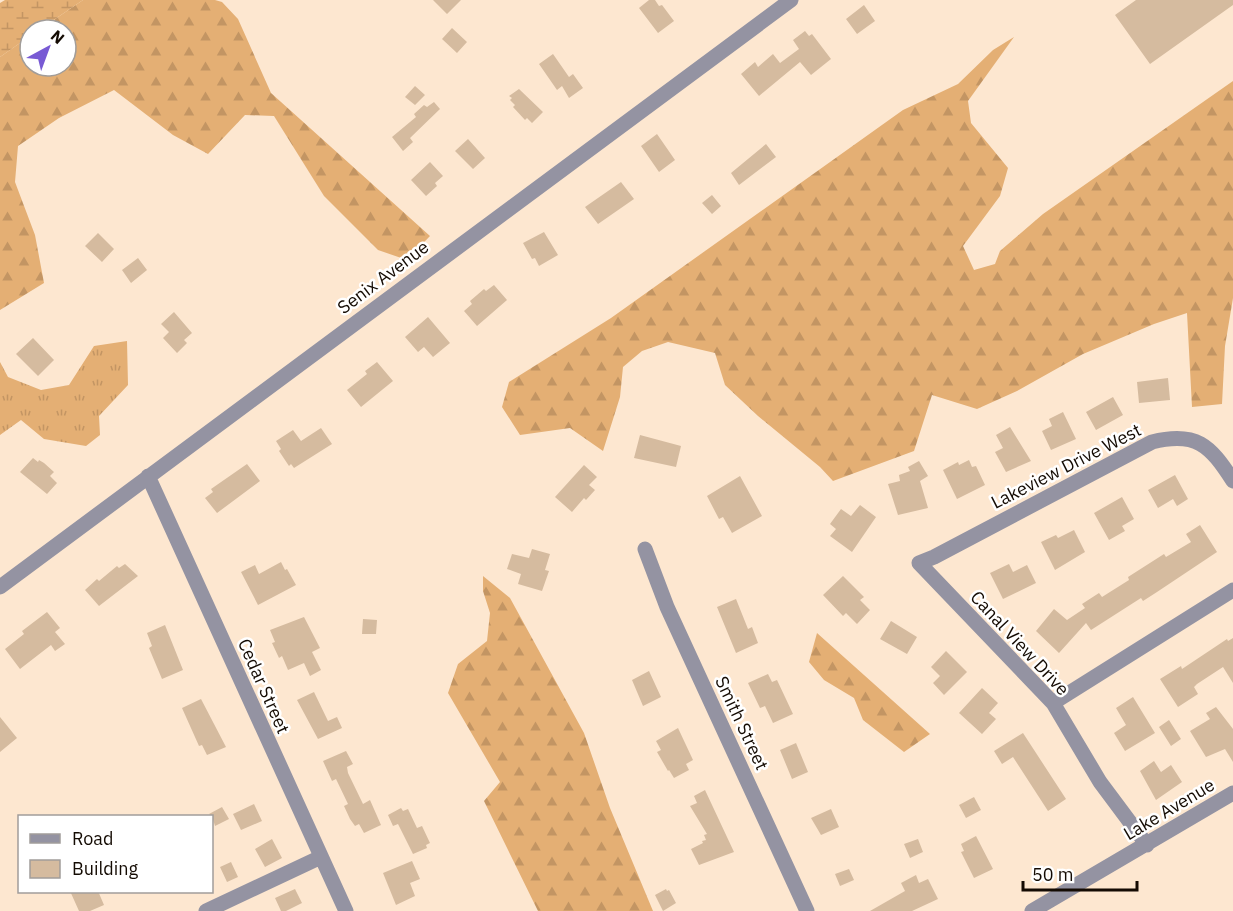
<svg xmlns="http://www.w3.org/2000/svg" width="1233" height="911" viewBox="0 0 1233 911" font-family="'IBM Plex Sans',sans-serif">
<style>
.grass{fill:url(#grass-tufts)}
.forest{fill:url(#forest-firs)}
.wetland{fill:url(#wetland-marsh)}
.building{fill:#d5bb9f}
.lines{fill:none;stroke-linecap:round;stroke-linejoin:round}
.minor{stroke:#9493a2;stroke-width:15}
.labels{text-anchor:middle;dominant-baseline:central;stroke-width:5;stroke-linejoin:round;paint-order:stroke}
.street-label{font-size:18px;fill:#140b03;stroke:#fff}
</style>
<defs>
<pattern id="grass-tufts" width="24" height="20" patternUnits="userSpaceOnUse" patternTransform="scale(1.5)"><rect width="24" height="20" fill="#e4af74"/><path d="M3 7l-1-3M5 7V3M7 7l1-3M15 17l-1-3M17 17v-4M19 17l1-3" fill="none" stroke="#c39563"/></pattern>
<pattern id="forest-firs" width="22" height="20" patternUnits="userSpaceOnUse" patternTransform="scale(1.5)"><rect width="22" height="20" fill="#e4af74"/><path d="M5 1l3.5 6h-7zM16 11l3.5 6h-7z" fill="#c39563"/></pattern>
<pattern id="wetland-marsh" width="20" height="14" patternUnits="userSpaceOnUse" patternTransform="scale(1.5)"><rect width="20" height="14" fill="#e4af74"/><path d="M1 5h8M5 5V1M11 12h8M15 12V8" fill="none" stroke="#c39563"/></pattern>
</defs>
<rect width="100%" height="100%" fill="#fde7d0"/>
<path class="grass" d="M127 341 128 385 99 416 100 435 86 446 44 439 21 420 0 435V362L8 377 41 390 69 385 94 346Z"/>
<path class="forest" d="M83 0H215L222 2 238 19 271 93 430 236 407 260 378 250 324 196 274 116 245 115 208 154 173 135 114 90 59 118 18 146 15 182 35 235 44 283 0 310V57L30 36V66H66V30H39Z
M1014 37 968 101 971 123 1008 168 1000 196 963 246 974 270 995 264 1000 251 1043 214 1233 81V298L1225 346 1222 404 1192 407 1187 313 1154 324 1083 354 1017 391 977 409 932 395 914 451 833 481 820 467 758 416 725 385 715 353 668 342 642 351 623 367 620 397 603 451 570 428 520 435 502 407 509 382 611 318 903 110 958 84 993 50Z
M483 576 510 598 584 733 610 808 653 911H538L484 801 500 782 448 693 458 664 487 641 490 613 483 591Z
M817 633 930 734 904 752 863 720 854 698 824 680 809 662Z"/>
<path class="wetland" d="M5 0H83L39 30H30V36L0 57V3Z"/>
<path class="building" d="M433 0H461L447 14Z
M649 0H655L659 6 662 5 674 21 658 33 639 8Z
M1136 0H1233V5L1150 64 1115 15Z
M864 5 875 21 857 34 846 19Z
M452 28 467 42 457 53 442 39Z
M805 31 809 36 812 34 831 59 811 75 800 62 759 96 741 74 755 62 758 67 773 54 780 63 799 49 793 40Z
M553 54 569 77 573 74 583 88 569 98 562 86 557 90 539 64Z
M415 86 425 95 415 105 405 97Z
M519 89 543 112 532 123 527 118 525 120 513 107 515 105 510 100 512 98 509 96Z
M434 102 440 109 410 138 413 142 403 151 392 137 416 117 414 114 424 105 427 107Z
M657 134 675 160 659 172 641 146Z
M468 139 485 158 473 169 455 151Z
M766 144 776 157 739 185 731 173Z
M430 162 443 176 435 183 437 186 426 196 411 180Z
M621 182 634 199 598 224 585 207Z
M712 195 721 206 712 214 702 203Z
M544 232 558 255 539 266 535 258 532 259 523 243Z
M98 233 114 249 102 262 85 246Z
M138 258 147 270 131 283 122 270Z
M494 285 507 300 477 326 464 311 472 304 470 301 484 289 486 291Z
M174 312 192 333 184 340 187 343 177 353 163 338 169 332 161 324Z
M428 317 450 343 433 357 424 347 418 352 405 337Z
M33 338 54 360 38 376 16 354Z
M377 362 393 381 361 407 347 390 367 374 365 371Z
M1168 378 1170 400 1139 403 1137 382Z
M1113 397 1123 415 1096 430 1086 412Z
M1063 412 1076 439 1051 450 1042 431 1052 426 1049 419Z
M1010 427 1031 461 1006 472 995 452 1003 448 996 435Z
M321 428 332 444 294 468 291 464 289 466 279 451 281 449 276 441 293 430 301 441Z
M640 435 681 446 676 467 634 458Z
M33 458 38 462 39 460 44 463 54 472 50 476 57 483 47 494 20 472Z
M969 460 972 467 976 466 985 485 957 499 943 470 958 462 959 465Z
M919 461 928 476 920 481 928 508 898 515 888 484 900 481 899 475 910 471 908 467Z
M247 464 260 481 217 513 205 498 213 492 211 489Z
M584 465 597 477 589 485 595 490 586 500 584 498 572 512 555 497Z
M1175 475 1188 499 1177 506 1173 499 1158 508 1148 490Z
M740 476 762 516 732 533 723 517 719 519 707 496Z
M1122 497 1134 519 1122 526 1125 531 1109 540 1094 513Z
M860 505 876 517 852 552 830 536 836 529 830 524 841 509 851 516Z
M1200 525 1217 552 1157 592 1143 601 1141 598 1091 630 1086 623 1059 653 1036 631 1054 609 1067 620 1085 608 1082 604 1099 593 1102 597 1129 580 1128 577 1164 554 1166 557 1191 542 1186 534Z
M1074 530 1085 552 1055 570 1041 542 1056 535 1058 538Z
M532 549 550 554 545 570 549 571 542 591 518 584 521 574 507 569 512 554 529 558Z
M281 562 285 570 287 569 296 585 258 605 241 572 255 565 259 574Z
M125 564 138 576 99 606 85 590 97 579 99 581 117 566 119 568Z
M1009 564 1013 572 1027 565 1036 583 1003 599 990 573Z
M843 576 864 597 860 600 870 610 857 624 846 613 843 616 823 595Z
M736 599 748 629 752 627 758 643 736 653 717 607Z
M47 612 60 628 55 632 65 644 55 651 51 645 20 669 5 649 24 634 22 631Z
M304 617 320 648 312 652 321 670 310 676 304 663 288 670 282 656 279 658 272 643 275 642 270 630Z
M363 619 377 620 376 634H362Z
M891 621 917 637 907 654 880 639Z
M165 625 183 670 162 679 149 648 152 646 147 633Z
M1233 638V683L1223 667 1197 684 1194 687 1198 694 1178 707 1160 679 1181 666 1182 669 1227 639 1228 641Z
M946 651 967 672 944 695 933 683 940 676 931 667Z
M649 671 661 697 643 706 632 680Z
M768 674 772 682 777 680 793 714 773 723 765 706 760 708 748 683Z
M982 688 998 703 989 713 996 719 982 734 959 713Z
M314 692 328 721 337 717 342 728 318 739 297 700Z
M1133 697 1155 733 1125 751 1114 733 1126 725 1116 708Z
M201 699 226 747 207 755 202 745 199 746 182 708Z
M1216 707 1233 729V762L1225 749 1206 757 1190 731 1210 719 1206 713Z
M0 717 17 738 0 752Z
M1169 720 1181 739 1171 746 1159 727Z
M678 728 693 760 686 764 689 770 674 778 669 770 668 771 657 752 661 750 656 741Z
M1023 733 1066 799 1048 811 1013 757 1002 764 994 751Z
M796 743 808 772 792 779 780 750Z
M346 751 353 764 347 767 348 773 363 804 370 800 381 825 364 833 359 824 355 826 350 819 344 806 348 804 336 779 332 781 323 761Z
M1154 761 1161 772 1171 765 1182 782 1156 800 1140 771Z
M705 790 734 852 699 865 691 849 703 843 702 841 706 840 704 835 707 834 690 806 697 803 694 796Z
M974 797 981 810 966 818 959 805Z
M254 804 262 821 241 830 233 814Z
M222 807 229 819 215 826 212 816 209 814Z
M401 808 403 811 408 809 417 828 422 826 430 843 426 845 427 848 413 854 398 824 393 826 388 815Z
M831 809 839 827 821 835 811 818Z
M976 836 993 869 974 878 961 852 964 851 961 844Z
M272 839 282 858 265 867 255 849Z
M918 839 923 852 910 858 904 844Z
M412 861 420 879 410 883 415 896 396 905 383 873Z
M231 862 238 877 227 882 220 867Z
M849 869 854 880 840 886 835 874Z
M916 875 919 883 928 879 938 899 912 911H870L905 891 901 883Z
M295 889 302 903 286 911H281L275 898Z
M666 889 667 891 669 890 676 903 663 911 655 895Z
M70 891H98L104 905 90 911H79Z"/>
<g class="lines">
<path class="minor" d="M148 476 346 911
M645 549 667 607 807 911
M0 587 791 0
M1053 703 1233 590
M1147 845 1100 782 1053 703 919 563 934 557 1152 442C1196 431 1210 445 1233 481
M206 911 321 857
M1032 911 1233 793"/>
</g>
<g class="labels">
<g class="street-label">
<text transform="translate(383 277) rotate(-37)">Senix Avenue</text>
<text transform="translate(1066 466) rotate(-27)">Lakeview Drive West</text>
<text transform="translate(1020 643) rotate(47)">Canal View Drive</text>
<text transform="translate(264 686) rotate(66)">Cedar Street</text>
<text transform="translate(742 723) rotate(65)">Smith Street</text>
<text transform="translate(1169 809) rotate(-31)">Lake Avenue</text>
</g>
</g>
<rect x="18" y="815" width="195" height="78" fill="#ffffff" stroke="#a19d9a" stroke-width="1.5"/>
<rect x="30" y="834" width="30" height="9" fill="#9493a2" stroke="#a19d9a" stroke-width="1.5"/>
<text x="72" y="845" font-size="18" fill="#140b03">Road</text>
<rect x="30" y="860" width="30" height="18" fill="#d5bb9f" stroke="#a19d9a" stroke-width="1.5"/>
<text x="72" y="875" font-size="18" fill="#140b03">Building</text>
<g transform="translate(48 48) rotate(41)"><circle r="28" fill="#ffffff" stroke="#a19d9a" stroke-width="1.5"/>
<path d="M0-4.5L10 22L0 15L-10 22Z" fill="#785ad4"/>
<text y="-9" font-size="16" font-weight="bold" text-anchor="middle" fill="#140b03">N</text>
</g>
<path d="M1023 881v9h114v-9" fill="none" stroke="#140b03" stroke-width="3"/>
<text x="1032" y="881" font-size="18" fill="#140b03" stroke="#ffffff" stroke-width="4.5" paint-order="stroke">50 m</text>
</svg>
